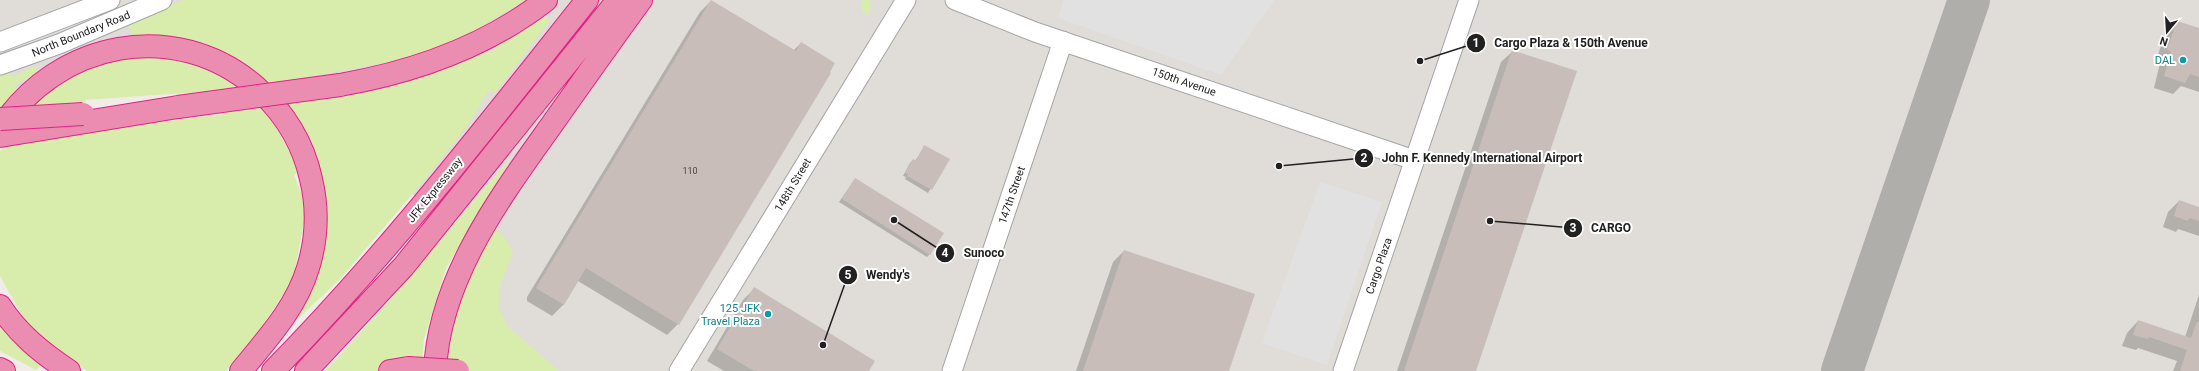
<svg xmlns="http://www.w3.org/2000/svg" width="2199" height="371" viewBox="0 0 2199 371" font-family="Roboto,sans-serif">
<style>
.airport{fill:#e0dcd8}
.grass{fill:#d8edac;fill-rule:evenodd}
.parking{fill:#e1e1e1}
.shadow{fill:#0003}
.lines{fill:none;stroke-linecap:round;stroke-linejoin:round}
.taxiway{stroke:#b0aeab;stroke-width:42}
.building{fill:#c9bdba}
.minor-casing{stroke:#a5a5a5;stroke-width:21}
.motorway-casing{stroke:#e22187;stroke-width:24}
.minor{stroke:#fff;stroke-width:19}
.motorway{stroke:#eb8db0;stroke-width:22}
.motorway-bridge-casing{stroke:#e22187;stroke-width:24;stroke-linecap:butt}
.motorway-bridge{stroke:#eb8db0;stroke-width:22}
.culture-dot{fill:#0f9aa8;stroke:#fff;stroke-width:1.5}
.labels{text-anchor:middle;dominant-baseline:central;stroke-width:4;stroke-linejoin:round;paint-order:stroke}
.number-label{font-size:9px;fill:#4b4847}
.street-label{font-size:11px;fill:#212121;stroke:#fff}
.culture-label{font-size:11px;fill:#0d838f;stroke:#fff;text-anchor:end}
.leader{fill:none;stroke:#212121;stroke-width:1.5}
.callout-dot{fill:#212121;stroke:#fff;stroke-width:1.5}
.mark-label{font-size:12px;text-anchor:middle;font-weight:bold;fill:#fff}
.callout-label{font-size:12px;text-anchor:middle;font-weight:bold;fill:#212121;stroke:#fff;stroke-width:4;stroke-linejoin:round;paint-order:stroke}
</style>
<rect width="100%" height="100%" fill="#f1ece7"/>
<path class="airport" d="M0 0H2199V371H482L491 236 195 80 0 97Z"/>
<path class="grass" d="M183 0H526L472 32 407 59 292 80 312 99C342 95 374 92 403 82 434 72 463 58 495 50V43L542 14 550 20 495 93 489 90 468 125 426 178 340 279 285 331 323 234 287 109 177 40 134 37 128 26Z
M862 0H870L871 7 868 16 862 10Z
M137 56 184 61 221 75 269 115 300 170 294 175 302 195 305 216 293 280 253 340 226 371H87L29 328 0 276V151L49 88 85 68ZM201 92 223 114 89 131 85 100Z
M34 66 39 73 14 85 20 89 7 102 0 115V76L10 72 13 77Z
M512 157 446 268 424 339 421 371H325C391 303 448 228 512 157Z
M493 227 504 237 513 252 499 289V308L507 326 559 371H439L444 331Z
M0 321 44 363 36 370 0 351Z"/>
<path class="parking" d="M1063 0H1275L1221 75 1058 18Z
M1320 182 1382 202 1327 365 1262 343Z"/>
<path class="shadow" d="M711 1 793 51 801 43 678 324 667 335 578 281 564 304 552 316 527 301V297L700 12Z
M2177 22 2199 29V92L2181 86 2173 94 2154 88 2160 63 2156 61 2165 33Z
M1513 51 1475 371H1397L1501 62Z
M925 146 948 159 928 193 905 179 906 177 903 176 910 163 913 160 915 161Z
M855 179 930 254 927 257 839 202Z
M2179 201 2199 208V236L2178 229 2176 232 2163 227 2168 212Z
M1124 251 1228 371H1076L1113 262Z
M755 288 868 371H724L707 361 743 300Z
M2199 295V371H2173L2177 361 2138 348 2136 350 2122 346 2127 333 2138 321 2185 337Z"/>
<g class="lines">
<path class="taxiway" d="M1842 371 1969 0"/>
</g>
<path class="building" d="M711 0 796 51 801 42 835 63 830 72 831 73 679 325 586 268 564 305 536 288Z
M2177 21 2199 28V77L2190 74 2185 83 2164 76 2171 51 2167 50Z
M1512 50 1577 71 1476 371H1404Z
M924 145 950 159 932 190 907 176 908 174 905 173 913 159 916 161Z
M855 178 944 233 930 255 842 199Z
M2179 200 2199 207V221L2189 218 2188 221 2174 216Z
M1124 250 1255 294 1229 371H1083Z
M754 287 875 361 869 371H754L717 349Z
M2138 320 2191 338 2197 322H2199V371H2180L2187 350 2149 337 2148 339 2133 335Z"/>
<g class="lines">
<g class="minor-casing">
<path id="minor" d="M955 0 1035 32 1414 160
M0 42 110 0
M0 65 59 44 162 0
M679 371 906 0
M952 371 1063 41
M1343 371 1469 0"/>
</g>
<g class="motorway-casing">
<path id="motorway" d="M340 85C414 72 486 47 546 0
M0 129C57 41 175 17 256 87 284 112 303 142 311 179 318 208 317 239 308 268 296 308 267 339 241 371
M0 136 178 107
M0 306C18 334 42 353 69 371
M0 369 4 371
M273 371C387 255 486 127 587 0
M306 371 404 266 618 0
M390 371 408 368
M435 371C439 278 501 196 553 123 582 82 611 41 641 0"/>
</g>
<use href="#minor" class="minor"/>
<use href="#motorway" class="motorway"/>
<g class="motorway-bridge-casing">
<path id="motorway-bridge" d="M178 107 340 85
M0 119 83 114
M408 368 458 371"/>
</g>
<use href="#motorway-bridge" class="motorway-bridge"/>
</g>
<g class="culture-dot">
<circle cx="2183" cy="60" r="4"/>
<circle cx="768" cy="314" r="4"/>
</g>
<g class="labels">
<g class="number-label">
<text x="690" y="171">110</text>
</g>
<g class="street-label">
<text transform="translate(81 34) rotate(-22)">North Boundary Road</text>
<text transform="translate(1184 82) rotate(19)">150th Avenue</text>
<text transform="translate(793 185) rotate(-59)">148th Street</text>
<text transform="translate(435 190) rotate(-51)">JFK Expressway</text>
<text transform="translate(1012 195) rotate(-71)">147th Street</text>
<text transform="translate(1379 266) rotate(-71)">Cargo Plaza</text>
</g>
<g class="culture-label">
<text x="2175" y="60">DAL</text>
<text x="760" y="308">125 JFK<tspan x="760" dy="13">Travel Plaza</tspan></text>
</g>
</g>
<path class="leader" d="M1420 61L1476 43M1279 166L1364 158M1490 221L1573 228M894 220L945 253M823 345L848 275"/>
<g class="callout-dot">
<circle cx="1420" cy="61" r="4"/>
<circle cx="1279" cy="166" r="4"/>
<circle cx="1490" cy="221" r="4"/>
<circle cx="894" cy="220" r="4"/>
<circle cx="823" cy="345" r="4"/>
<circle cx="1476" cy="43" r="10"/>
<circle cx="1364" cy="158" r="10"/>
<circle cx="1573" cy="228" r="10"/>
<circle cx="945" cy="253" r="10"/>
<circle cx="848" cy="275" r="10"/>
</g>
<g class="mark-label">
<text x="1476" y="47">1</text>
<text x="1364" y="162">2</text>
<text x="1573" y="232">3</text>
<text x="945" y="257">4</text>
<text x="848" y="279">5</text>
</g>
<g class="callout-label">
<text x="1571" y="47">Cargo Plaza &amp; 150th Avenue</text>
<text x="1482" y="162">John F. Kennedy International Airport</text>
<text x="1611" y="232">CARGO</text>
<text x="984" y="257">Sunoco</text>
<text x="888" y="279">Wendy's</text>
</g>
<g transform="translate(2167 32) rotate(198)" stroke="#ffffff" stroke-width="3" paint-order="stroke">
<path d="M0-3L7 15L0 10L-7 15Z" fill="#212121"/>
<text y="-6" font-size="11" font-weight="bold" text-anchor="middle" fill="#212121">N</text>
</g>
</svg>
